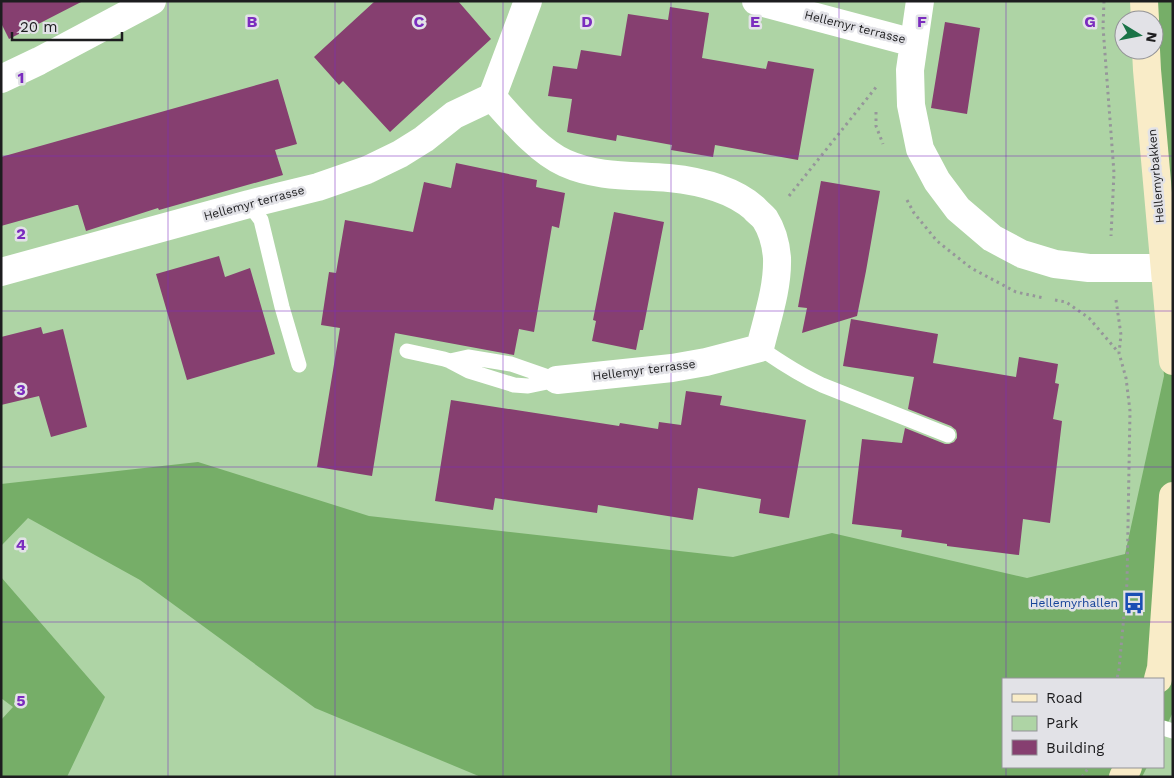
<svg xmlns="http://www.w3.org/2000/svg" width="1174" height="778" viewBox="0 0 1174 778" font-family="'Work Sans',sans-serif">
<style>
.green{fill:#aed4a5;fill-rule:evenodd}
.forest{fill:#76ae68}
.building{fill:#863f70}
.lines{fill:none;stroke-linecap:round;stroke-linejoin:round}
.path{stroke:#96969a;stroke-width:3;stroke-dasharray:2.5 4;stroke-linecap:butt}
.lane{stroke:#fff;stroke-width:15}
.street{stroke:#fff;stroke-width:28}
.secondary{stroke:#f9ecc8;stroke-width:28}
.grid{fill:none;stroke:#7b2cbf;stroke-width:1;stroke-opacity:0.55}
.labels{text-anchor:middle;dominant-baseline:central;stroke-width:5;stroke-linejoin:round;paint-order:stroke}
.street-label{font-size:12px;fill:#1d1d1f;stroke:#e2e2e7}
.transit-label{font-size:12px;fill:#164399;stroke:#e2e2e7;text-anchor:end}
.grid-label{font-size:16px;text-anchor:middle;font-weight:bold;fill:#7b2cbf;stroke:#e2e2e7;stroke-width:5;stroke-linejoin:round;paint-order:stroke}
</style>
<rect width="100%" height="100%" fill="#e2e2e7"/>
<path class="green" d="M1 1H1173V777H1ZM1124 20H1154V50H1124ZM1003 679H1163V767H1003Z"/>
<path class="forest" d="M1136 1H1173V712L1163 733V679H1003V767H1147L1142 777H481L315 708 140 580 28 518 1 546V484L198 462 369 516 733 557 832 533 1027 578 1125 554 1164 376 1139 50H1154V20Z
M1 577 105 697 67 777H1V720L13 707 1 698Z"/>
<path class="building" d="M1 1H83L9 39 1 23Z
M375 1H458L491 39 390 132 343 81 339 85 314 57Z
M670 7 709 13 702 58 766 69 768 61 814 69 798 160 715 145 713 157 671 150 672 145 617 135 616 141 567 132 572 99 548 96 553 66 577 69 581 50 621 56 628 14 668 20Z
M945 22 980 28 967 114 931 108Z
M278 79 297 144 275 150 283 175 159 210 158 208 86 231 78 205H76L1 226V157Z
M456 163 537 180 536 187 565 193 559 228 552 226 534 332 519 329 514 355 395 333 372 476 317 467 340 328 321 325 329 272 336 273 345 220 413 232 424 182 451 188Z
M821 181 880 191 866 271 857 316 802 333 807 308 798 307Z
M614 212 664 222 643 330H640L636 350 592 341 596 321 593 320Z
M219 256 225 277 250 268 275 354 187 380 156 274Z
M851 319 938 334 933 363 1016 377 1019 357 1058 364 1055 383 1059 384 1053 419 1062 421 1050 523 1023 519 1019 555 947 546V544L901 537 902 530 852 524 862 439 902 443 905 428 945 444H949L954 442 957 438V434L956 430 951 426 908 409 914 377 843 366Z
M41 327 43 334 63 329 87 427 51 437 39 396 1 405V337Z
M686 391 722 396 720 405 806 420 789 518 759 513 761 499 698 488 693 520 598 505 597 513 495 498 493 510 435 501 451 400 619 426 620 423 658 429 659 422 681 425Z"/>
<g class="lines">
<path class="path" d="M1104 1 1103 27 1114 173 1111 236
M876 112V126L883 144
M789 196 877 86
M907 200 914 213 937 241 971 268 1016 292 1044 298
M1055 300 1066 302 1089 318 1119 353
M1116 300 1121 335 1119 353 1126 378 1130 411 1127 583 1119 669 1117 679
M1082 777 1089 767"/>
<path class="lane" d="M249 204 261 220 282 307 299 365
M760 348C780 362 800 375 822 385L948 435
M407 351 444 359 450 361 469 371 514 385 528 386 557 380 511 364 468 357 450 361
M1163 728 1173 731"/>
<path class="street" d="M756 1 914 43
M920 1 910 70 911 105 920 149 937 181 958 209 992 238 1022 254 1055 264 1089 268H1165
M1 79 39 61 152 1
M492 97C512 119 538 151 565 163 598 178 634 175 669 178 699 181 731 188 754 208 757 212 762 215 765 219 772 230 776 245 777 258 778 288 767 319 760 348L706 362 672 368 557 380
M1 272 249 204 318 187 367 170 400 154 424 139 454 115 492 97 528 1"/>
<path class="secondary" d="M1144 1 1145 20
M1146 50 1147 70 1173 361
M1158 679 1161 668 1173 496
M1123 777 1128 767"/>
</g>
<path class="grid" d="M168 1V777M335 1V777M503 1V777M671 1V777M839 1V777M1006 1V679M1 156H1173M1 311H1173M1 467H1173M1 622H1173M1006 767V777"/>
<defs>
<g id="bus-bare" transform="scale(1.725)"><path d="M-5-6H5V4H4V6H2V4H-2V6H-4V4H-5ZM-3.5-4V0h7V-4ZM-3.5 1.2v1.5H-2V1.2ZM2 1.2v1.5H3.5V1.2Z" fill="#1a4fb4" stroke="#e2e2e7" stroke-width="2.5" paint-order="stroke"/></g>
</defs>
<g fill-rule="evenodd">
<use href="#bus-bare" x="1134" y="603"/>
</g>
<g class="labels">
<g class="street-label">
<text transform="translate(855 27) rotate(14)">Hellemyr terrasse</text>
<text transform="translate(1156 176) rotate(-95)">Hellemyrbakken</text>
<text transform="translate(254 203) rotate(-15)">Hellemyr terrasse</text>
<text transform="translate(644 370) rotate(-7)">Hellemyr terrasse</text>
</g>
<g class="transit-label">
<text x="1118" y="603">Hellemyrhallen</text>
</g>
</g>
<g class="grid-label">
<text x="252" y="27">B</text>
<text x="419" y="27">C</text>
<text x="587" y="27">D</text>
<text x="755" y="27">E</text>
<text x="922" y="27">F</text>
<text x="1090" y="27">G</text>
<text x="21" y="83">1</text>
<text x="21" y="239">2</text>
<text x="21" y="395">3</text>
<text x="21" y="550">4</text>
<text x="21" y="706">5</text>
</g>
<rect width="1174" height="778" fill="none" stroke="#1d1d1f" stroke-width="5"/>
<rect x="1002" y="678" width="162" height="90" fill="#e2e2e7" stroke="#939397"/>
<rect x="1012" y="694" width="25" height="8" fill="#f9ecc8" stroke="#939397"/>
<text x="1046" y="703" font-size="15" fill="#1d1d1f">Road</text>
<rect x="1012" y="716" width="25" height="15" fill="#aed4a5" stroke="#939397"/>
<text x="1046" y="728" font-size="15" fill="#1d1d1f">Park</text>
<rect x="1012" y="740" width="25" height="15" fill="#863f70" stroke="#939397"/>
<text x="1046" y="753" font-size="15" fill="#1d1d1f">Building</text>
<g transform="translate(1139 35) rotate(100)"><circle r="24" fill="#e2e2e7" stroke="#939397"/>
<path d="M0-4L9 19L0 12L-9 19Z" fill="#1a7347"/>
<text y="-8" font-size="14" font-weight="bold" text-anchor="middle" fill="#1d1d1f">N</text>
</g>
<path d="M12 32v8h110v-8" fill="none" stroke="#1d1d1f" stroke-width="2.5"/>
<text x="20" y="32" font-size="15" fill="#1d1d1f" stroke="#e2e2e7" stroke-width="4" paint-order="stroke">20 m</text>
</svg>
